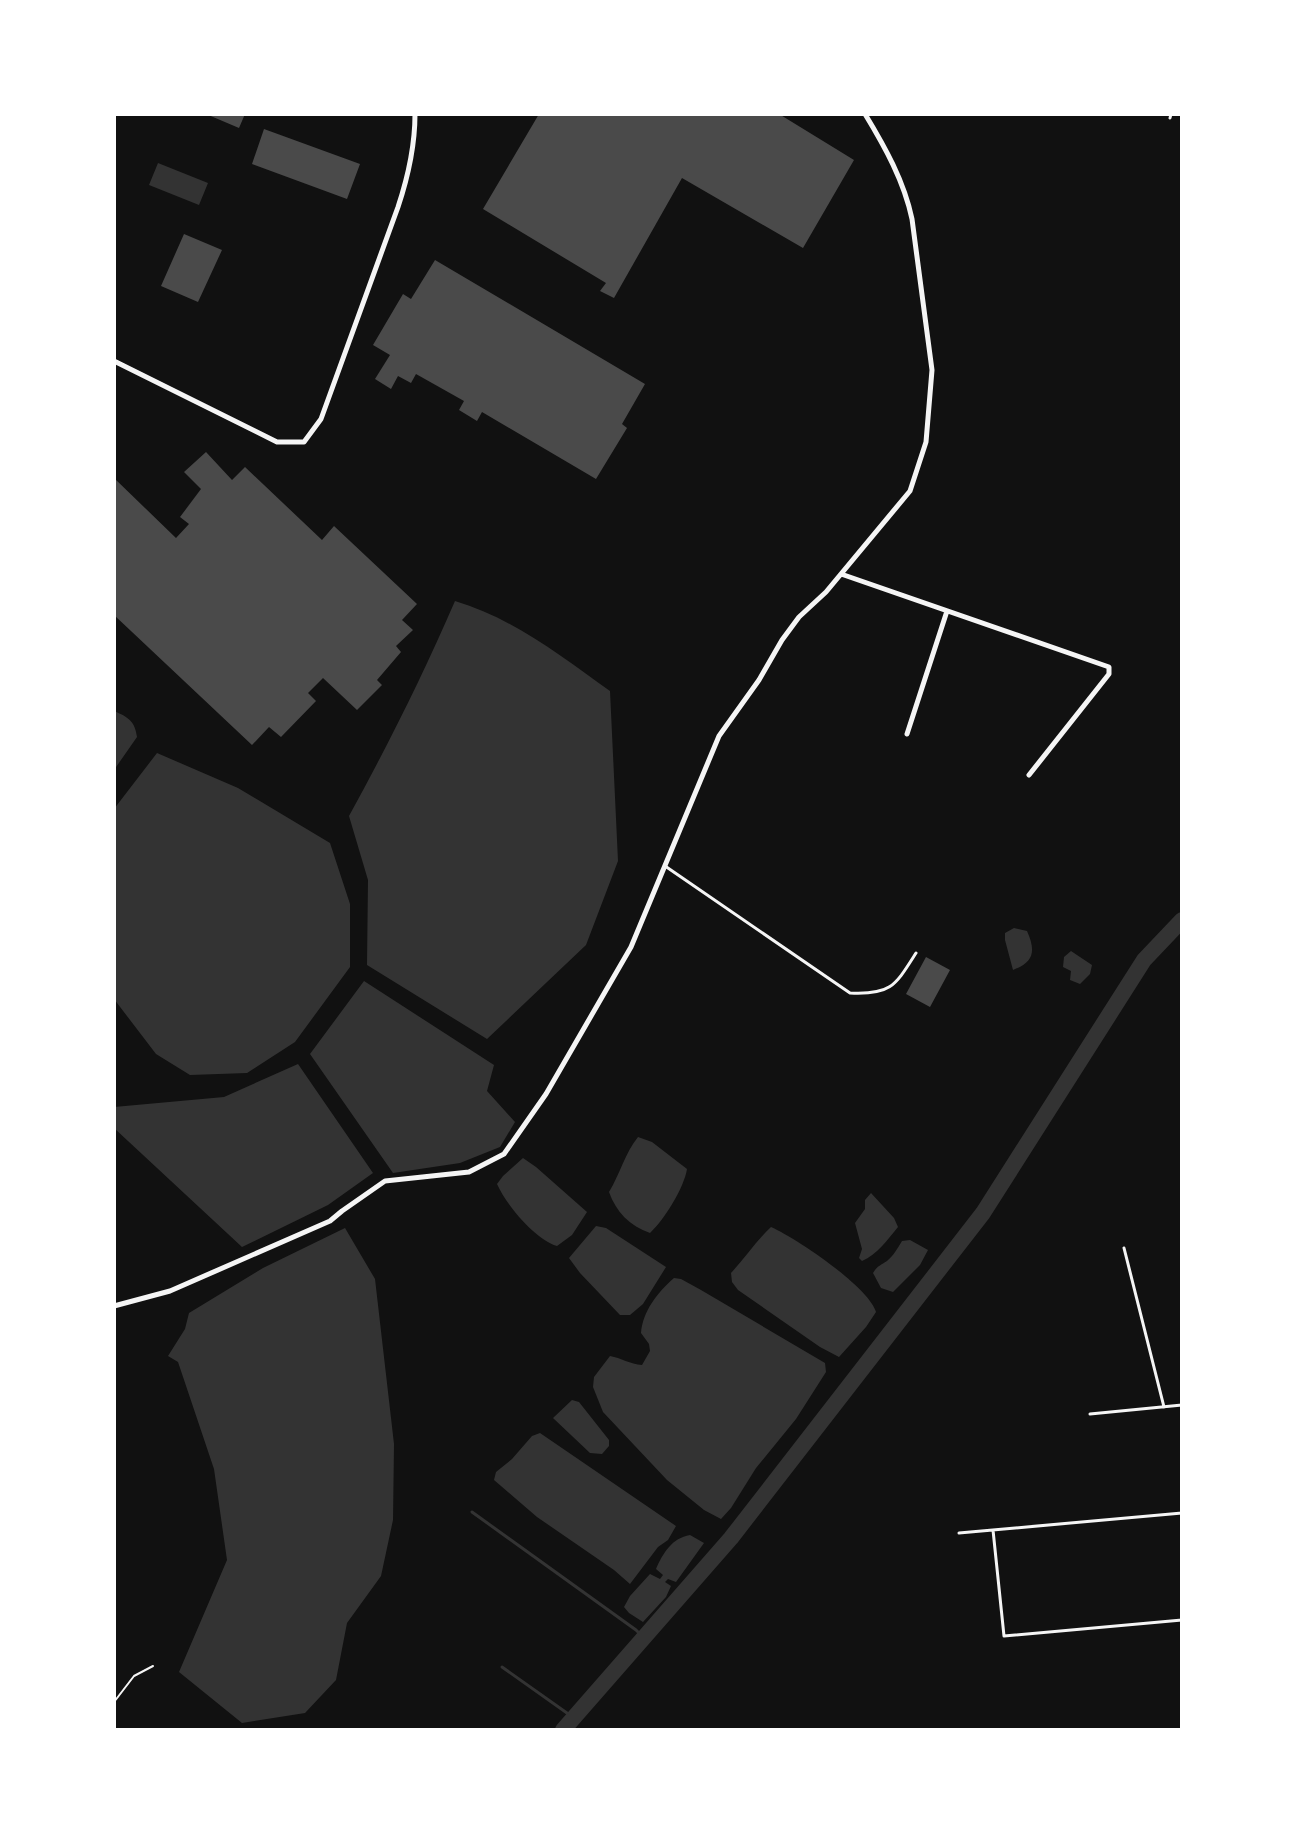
<svg xmlns="http://www.w3.org/2000/svg" width="1296" height="1844" viewBox="0 0 1296 1844" font-family="Raleway,sans-serif">
<style>
.water{fill:#333}
.lines{fill:none;stroke-linecap:round;stroke-linejoin:round}
.stream{stroke:#333;stroke-width:3}
.river{stroke:#333;stroke-width:16}
.building{fill:#4a4a4a}
.path{stroke:#f5f5f5;stroke-width:2}
.service{stroke:#f5f5f5;stroke-width:3}
.minor{stroke:#f5f5f5;stroke-width:5}
</style>
<rect width="100%" height="100%" fill="#111"/>
<path class="water" d="M158 163 208 183 199 205 149 185Z
M455 601C513 618 562 657 610 691L618 861 586 945 487 1039 367 965 368 880 349 816C388 745 423 675 455 601Z
M114 711C128 717 135 721 137 737L114 770Z
M157 753 238 788 330 843 350 904V967L295 1042 247 1073 190 1075 156 1054 114 999V809Z
M1014 928 1027 931C1036 951 1034 962 1013 970L1005 940V933Z
M1071 951 1092 965 1090 974 1080 984 1070 980 1071 971 1063 967 1064 957Z
M364 981 494 1065 487 1091 515 1122 500 1147 460 1163 393 1173 310 1054Z
M298 1064 373 1173 328 1205 242 1247 114 1128V1107L224 1097Z
M638 1137 652 1142 687 1169C684 1188 664 1220 650 1233 630 1226 616 1212 609 1192 620 1174 625 1153 638 1137Z
M523 1158 536 1167 587 1212 572 1235 557 1246C535 1239 507 1206 497 1184L503 1176Z
M871 1193 894 1218 898 1227C888 1239 877 1255 862 1261L859 1258 862 1249 855 1223 865 1209V1200Z
M596 1226 606 1228 666 1267 643 1304 630 1315H620L580 1273 569 1258Z
M771 1227C796 1238 869 1287 876 1312L866 1327 839 1357 820 1347 738 1290 732 1282 731 1273C745 1258 756 1241 771 1227Z
M345 1228 375 1279 394 1444 393 1520 381 1576 347 1623 336 1680 305 1713 242 1723 179 1672 227 1560 214 1469 178 1362 168 1356 185 1329 189 1313 263 1268Z
M910 1240 928 1250 920 1265 893 1292 881 1288 873 1273C877 1266 881 1265 887 1261 894 1255 897 1249 902 1241Z
M674 1278 681 1279 701 1290 825 1363 826 1372 796 1419 756 1468 731 1508 721 1519 704 1510 667 1480 603 1412 593 1387 594 1377 610 1356C621 1358 630 1364 642 1365L650 1351 649 1344 641 1333C643 1311 657 1293 674 1278Z
M572 1400 579 1402 609 1440V1446L602 1454 590 1453 553 1418Z
M540 1433 676 1526 668 1540 658 1547 630 1584 614 1570 537 1517 494 1480 496 1472 512 1459 532 1436Z
M690 1535 704 1543 676 1582 668 1579 665 1582 671 1586 666 1597 643 1622 629 1613 624 1607 630 1596 650 1574 660 1579 663 1575 656 1569C663 1553 672 1538 690 1535Z"/>
<g class="lines">
<path class="stream" d="M472 1512 636 1630 644 1638
M502 1667 574 1718"/>
<path class="river" d="M563 1730 731 1538 983 1213 1144 960 1182 920"/>
</g>
<path class="building" d="M206 114H245L239 128Z
M539 114H779L854 160 803 248 682 178 614 298 600 291 606 283 483 209Z
M264 129 360 164 347 199 252 164Z
M184 234 222 250 198 302 161 286Z
M435 260 645 384 622 424 627 428 596 479 482 412 477 421 459 410 464 401 416 374 411 383 398 376 391 389 375 379 390 355 373 345 403 294 411 299Z
M206 452 232 480 245 467 322 540 334 526 417 604 402 620 413 630 396 646 401 652 377 680 382 685 357 710 323 678 308 693 316 701 281 737 269 727 252 745 114 615V478L176 538 189 524 180 517 201 489 184 472Z
M926 957 950 970 930 1007 906 994Z"/>
<g class="lines">
<path class="path" d="M114 1702 134 1676 153 1666"/>
<path class="service" d="M1170 118 1171 114
M665 866 850 993C891 995 895 986 916 953
M1124 1248 1164 1407
M1090 1414 1182 1405
M993 1530 1004 1636 1182 1620
M959 1533 1182 1513"/>
<path class="minor" d="M114 361 277 442H304L321 419 398 207C408 177 415 146 415 114
M841 574 1109 667V674L1029 775
M907 734 947 611
M114 1306 170 1291 330 1221 342 1211 385 1181 469 1172 504 1154 546 1094 631 947 719 736 759 680 782 640 799 617 826 592 910 491 926 442 932 370 912 219C904 181 885 147 865 114"/>
</g>
<rect width="1296" height="1844" fill="none" stroke="#ffffff" stroke-width="232"/>
</svg>
